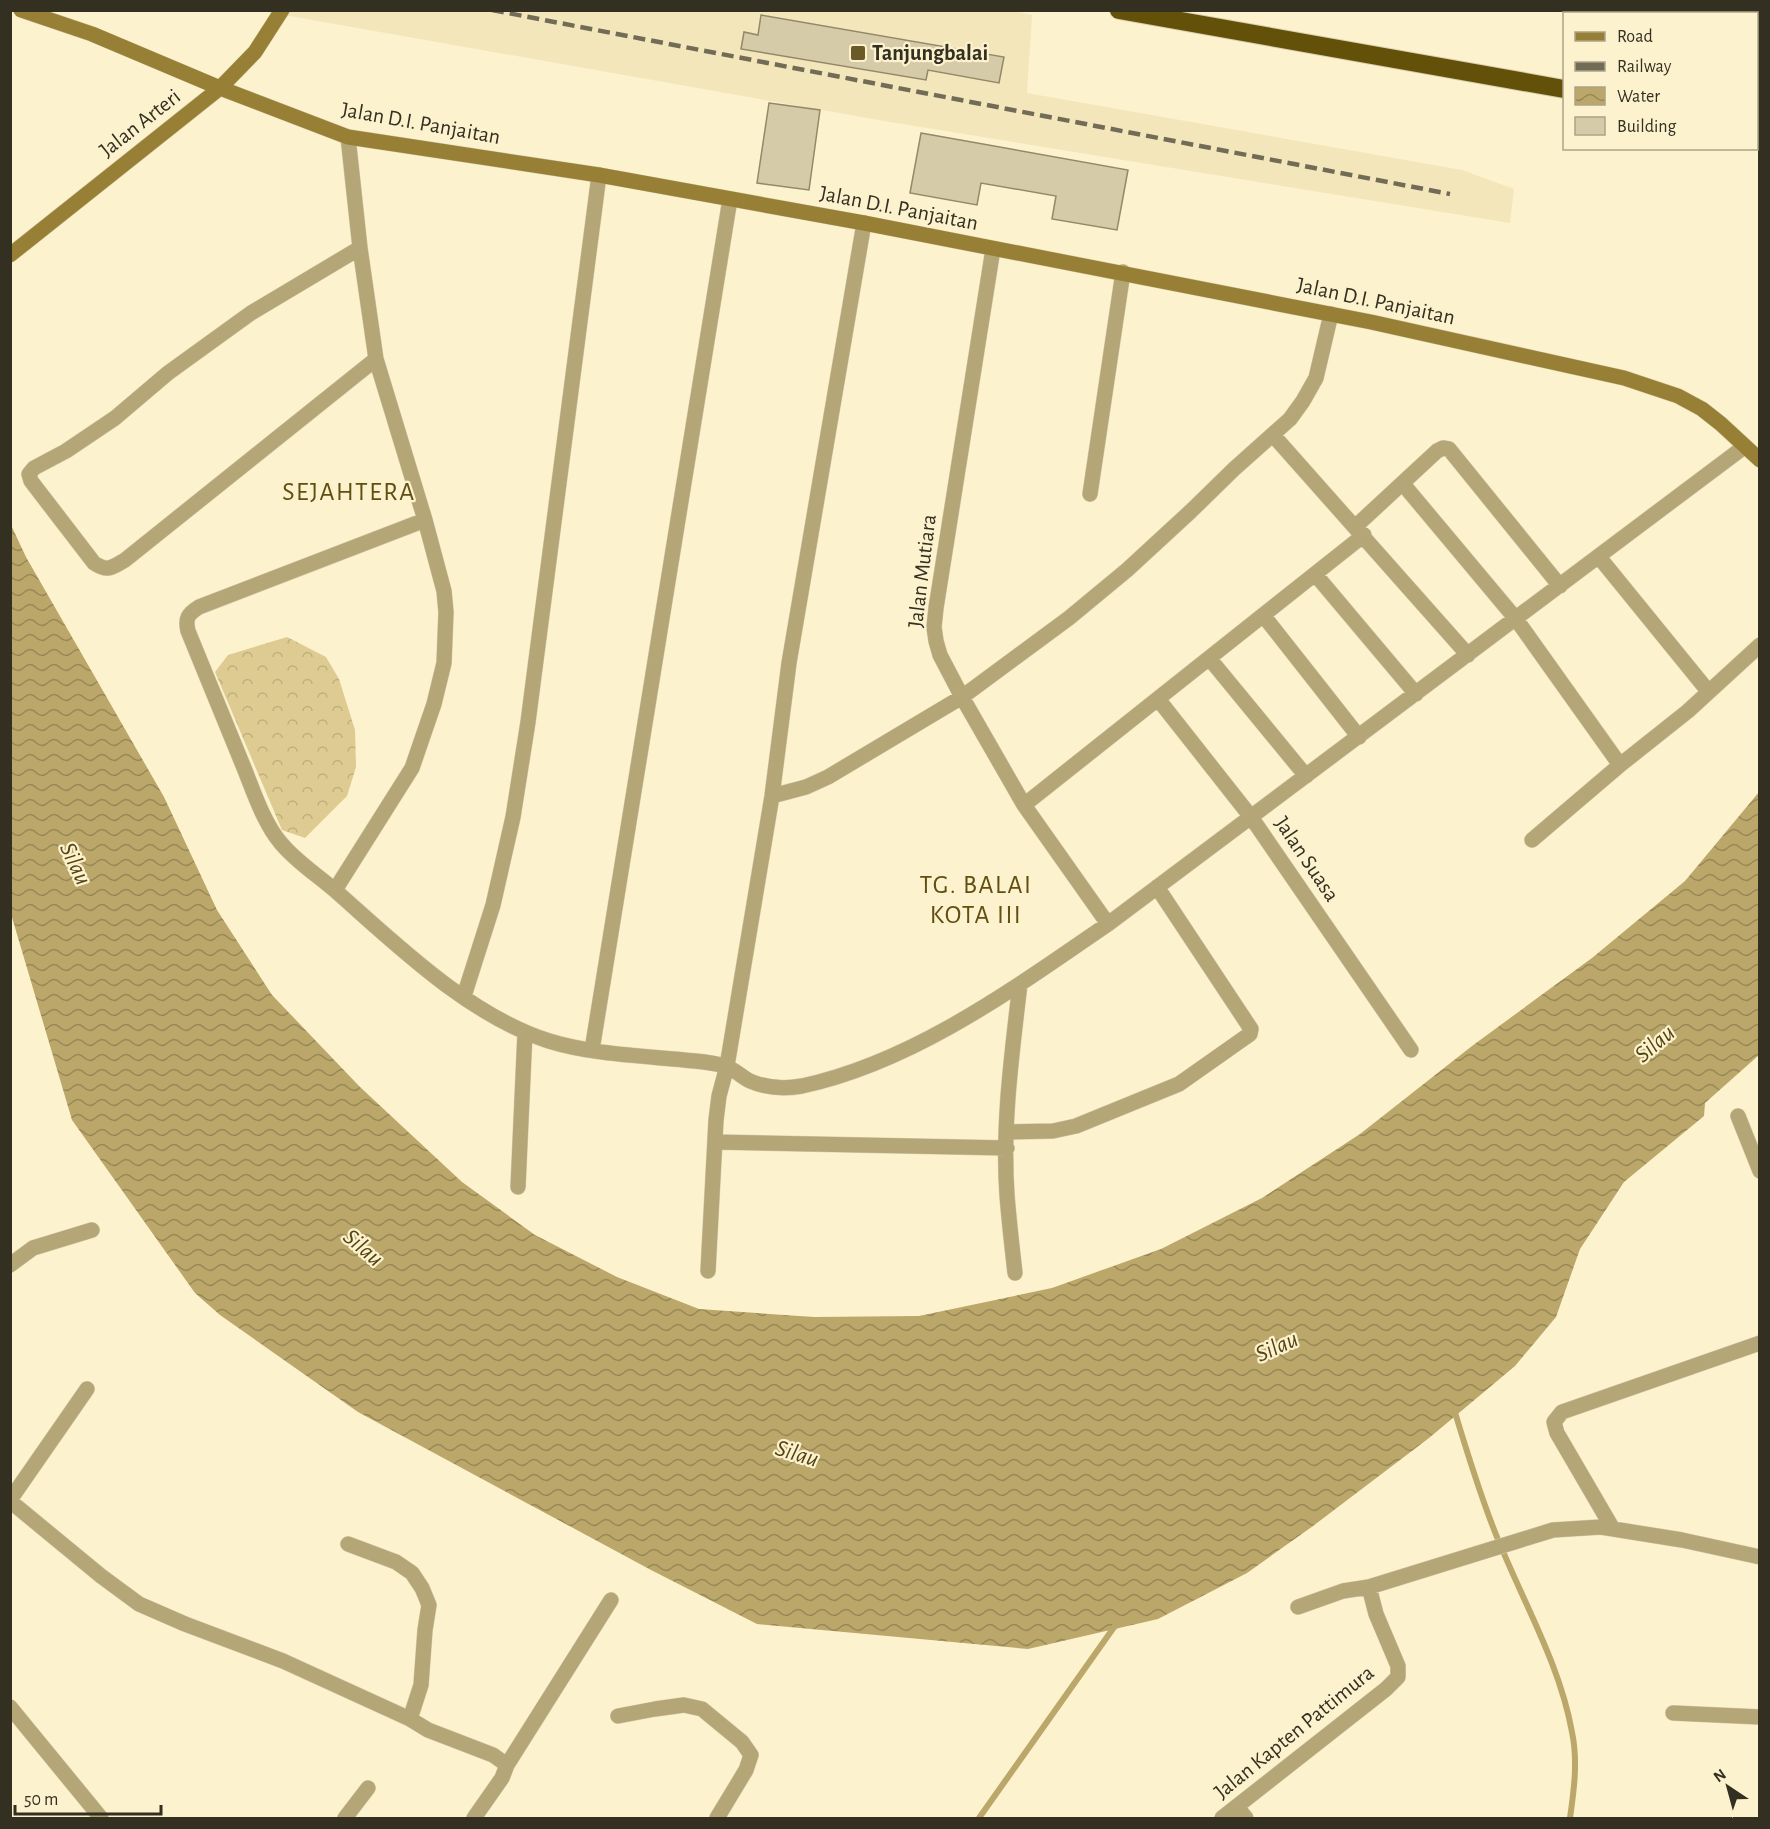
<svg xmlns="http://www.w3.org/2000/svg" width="1770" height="1829" viewBox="0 0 1770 1829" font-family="'Alegreya Sans',sans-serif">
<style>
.built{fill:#f3e6bb}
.forest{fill:url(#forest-crowns)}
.water{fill:url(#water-waves)}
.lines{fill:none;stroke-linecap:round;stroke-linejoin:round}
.stream{stroke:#bba76a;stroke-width:6}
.building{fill:#d6cba8;stroke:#938968;stroke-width:1.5}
.street-casing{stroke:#d9cfaf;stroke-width:16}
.secondary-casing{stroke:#d9cfaf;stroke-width:16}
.highway-casing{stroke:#d9cfaf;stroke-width:20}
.street{stroke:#b5a678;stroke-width:15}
.secondary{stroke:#978036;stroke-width:15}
.highway{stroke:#635109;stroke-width:18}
.rail{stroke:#726c57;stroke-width:4.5;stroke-dasharray:12 6;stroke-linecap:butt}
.poi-dot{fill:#695a27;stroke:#fdf2ce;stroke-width:2}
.labels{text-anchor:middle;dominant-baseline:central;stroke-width:4.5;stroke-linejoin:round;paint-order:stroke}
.poi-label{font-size:22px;font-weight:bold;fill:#332f21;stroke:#fdf2ce;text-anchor:start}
.street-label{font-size:22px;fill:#332f21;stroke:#fdf2ce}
.water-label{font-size:24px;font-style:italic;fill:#534414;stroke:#fdf2ce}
.quarter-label{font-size:26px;letter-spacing:1.5px;fill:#604f11;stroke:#fdf2ce}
</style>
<defs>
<pattern id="forest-crowns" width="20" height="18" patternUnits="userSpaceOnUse" patternTransform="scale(1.5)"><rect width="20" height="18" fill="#ddcb91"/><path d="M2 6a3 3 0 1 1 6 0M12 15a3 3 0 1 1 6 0" fill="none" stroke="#beaf7d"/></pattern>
<pattern id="water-waves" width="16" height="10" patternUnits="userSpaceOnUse" patternTransform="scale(1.5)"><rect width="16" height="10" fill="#bba76a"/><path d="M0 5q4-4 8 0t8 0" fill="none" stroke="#998857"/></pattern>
</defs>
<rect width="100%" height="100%" fill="#fdf2ce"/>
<path class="built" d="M261 11H1012L1032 15 1027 93 1462 170 1514 189 1510 223 890 122Z"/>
<path class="forest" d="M287 637 326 657 339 679 355 730 356 767 347 796 305 838 282 830 215 672 228 655Z"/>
<path class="water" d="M11 525 26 557 164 797 217 910 272 995 360 1087 462 1182 535 1235 617 1277 699 1309 814 1317 919 1316 1052 1288 1161 1249 1262 1198 1360 1134 1472 1046 1592 958 1685 881 1759 792V1055L1705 1103 1704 1116 1624 1182 1580 1249 1556 1317 1515 1366 1429 1438 1313 1526 1247 1573 1158 1619 1028 1649 757 1624 651 1570 358 1412 220 1315 195 1293 72 1120 11 914Z"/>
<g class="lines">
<path class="stream" d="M1454 1409C1466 1449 1478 1488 1493 1527 1519 1595 1559 1660 1572 1732 1578 1761 1574 1790 1570 1818
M979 1818 1117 1623"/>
</g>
<path class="building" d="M761 15 1004 57 999 83 928 70 926 80 741 49 744 32 758 35Z
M769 103 820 110 809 190 757 183Z
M921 133 1128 170 1117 230 1052 219 1056 196 981 183 977 205 910 193Z"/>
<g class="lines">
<g class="street-casing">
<path id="street" d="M1654 14 1655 10
M360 248 251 313 168 373 115 418 66 451 34 468 29 474 31 481 94 563C108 572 111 568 125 560L376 359
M993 249 936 608 934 627 936 641 940 655 962 697 1024 805 1108 924
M1273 435 1468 655
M1403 484 1516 619 1620 765 1688 711 1760 645
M1090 494 1123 272
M425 520 199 607C188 614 185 618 188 631 206 675 224 719 242 763 252 787 263 822 280 842 296 862 319 876 338 893 399 947 470 1016 549 1041 594 1055 649 1056 695 1061 705 1062 715 1063 724 1066 734 1068 741 1077 750 1081 766 1088 785 1089 802 1086 914 1062 1016 987 1108 924L1744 447
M1356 526 1437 451 1443 448 1449 449 1560 586
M1599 557 1708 691
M1315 574 1416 694
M1263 615 1359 737
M1209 658 1306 776
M1158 699 1251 817 1411 1050
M772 796 806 787 828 777 962 697 1069 618 1127 570 1191 511 1234 469 1290 419 1303 401 1316 378 1331 314
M1024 805 1364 535
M1532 840 1620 765
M335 890 412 768 434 704 444 663 446 612 444 591 425 520 376 359 360 248 348 137
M464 996 493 905 513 817 528 722 599 175
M592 1050 730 199
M1738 1116 1760 1171
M1007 1132 1053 1131 1076 1126 1179 1084 1250 1034 1251 1029 1157 887
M715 1142 1007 1148
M518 1187 525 1032
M10 1265 33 1248 92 1230
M708 1271 716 1120 719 1096 727 1066 772 796 789 663 864 223
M1015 1273C1012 1247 1009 1221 1007 1195 1002 1125 1012 1053 1020 984
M10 1500 87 1389
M10 1501 101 1576 139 1604 185 1624 283 1661 410 1719 428 1730 493 1755 507 1765 502 1778 474 1818
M1613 1529 1557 1433 1554 1422 1562 1412 1760 1343
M348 1544 396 1562 412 1573 422 1588 429 1605 425 1630 421 1685 410 1719
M1298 1607 1343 1591 1369 1587
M10 1707 101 1818
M1673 1713 1760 1717
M618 1716 655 1709 684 1705 702 1709 742 1742 751 1755 746 1770 717 1818
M507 1765 611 1600
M1237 1807 1246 1818
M345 1818 368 1788
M1222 1818 1386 1689 1398 1677V1666L1376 1614 1369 1587 1553 1530 1601 1527 1682 1540 1760 1557"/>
</g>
<g class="secondary-casing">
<path id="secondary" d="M21 10 92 34 220 88 348 137 599 175 864 223 1371 322 1624 378 1678 396 1702 409 1721 424 1760 460
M10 255 220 88 255 52 282 10"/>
</g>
<g class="highway-casing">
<path id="highway" d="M1119 10 1564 89
M1756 103 1760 102"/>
</g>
<use href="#street" class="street"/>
<use href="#secondary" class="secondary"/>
<use href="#highway" class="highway"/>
<path class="rail" d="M492 10 1450 194"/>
</g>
<rect class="poi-dot" x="850" y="45" width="16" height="16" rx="3"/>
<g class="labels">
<g class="poi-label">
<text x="872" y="53">Tanjungbalai</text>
</g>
<g class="street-label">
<text transform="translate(140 123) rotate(-38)">Jalan Arteri</text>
<text transform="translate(421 123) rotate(10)">Jalan D.I. Panjaitan</text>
<text transform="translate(899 208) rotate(11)">Jalan D.I. Panjaitan</text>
<text transform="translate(1376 301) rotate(12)">Jalan D.I. Panjaitan</text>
<text transform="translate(922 571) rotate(-83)">Jalan Mutiara</text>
<text transform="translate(1307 859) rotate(56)">Jalan Suasa</text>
<text transform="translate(1294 1732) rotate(-39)">Jalan Kapten Pattimura</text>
</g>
<g class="water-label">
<text transform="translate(75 864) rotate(65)">Silau</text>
<text transform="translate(1655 1044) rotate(-40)">Silau</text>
<text transform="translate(363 1248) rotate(41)">Silau</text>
<text transform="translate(1277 1347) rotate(-24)">Silau</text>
<text transform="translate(797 1454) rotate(17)">Silau</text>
</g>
<g class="quarter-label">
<text x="349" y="492">SEJAHTERA</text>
<text x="976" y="885">TG. BALAI<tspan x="976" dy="30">KOTA III</tspan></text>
</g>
</g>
<rect width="1770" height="1829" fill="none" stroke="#332f21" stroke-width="24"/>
<rect x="1563" y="12" width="195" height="138" fill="#fdf2ce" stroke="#aca489" stroke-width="1.5"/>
<rect x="1575" y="32" width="30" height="9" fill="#978036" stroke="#aca489" stroke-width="1.5"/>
<text x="1617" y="42" font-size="18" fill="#332f21">Road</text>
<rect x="1575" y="62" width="30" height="9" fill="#726c57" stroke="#aca489" stroke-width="1.5"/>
<text x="1617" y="72" font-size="18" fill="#332f21">Railway</text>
<rect x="1575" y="87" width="30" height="18" fill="url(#water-waves)" stroke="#aca489" stroke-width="1.5"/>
<text x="1617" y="102" font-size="18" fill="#332f21">Water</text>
<rect x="1575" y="117" width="30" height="18" fill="#d6cba8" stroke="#aca489" stroke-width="1.5"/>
<text x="1617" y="132" font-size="18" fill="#332f21">Building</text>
<g transform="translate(1728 1787) rotate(324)" stroke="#fdf2ce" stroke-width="4.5" paint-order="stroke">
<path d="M0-4.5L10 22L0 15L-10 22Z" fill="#332f21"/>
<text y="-9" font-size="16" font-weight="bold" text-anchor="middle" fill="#332f21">N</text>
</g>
<path d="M15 1805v9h146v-9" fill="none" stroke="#332f21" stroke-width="3"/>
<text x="24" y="1805" font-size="18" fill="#332f21" stroke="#fdf2ce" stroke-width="4.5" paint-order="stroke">50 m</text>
</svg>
